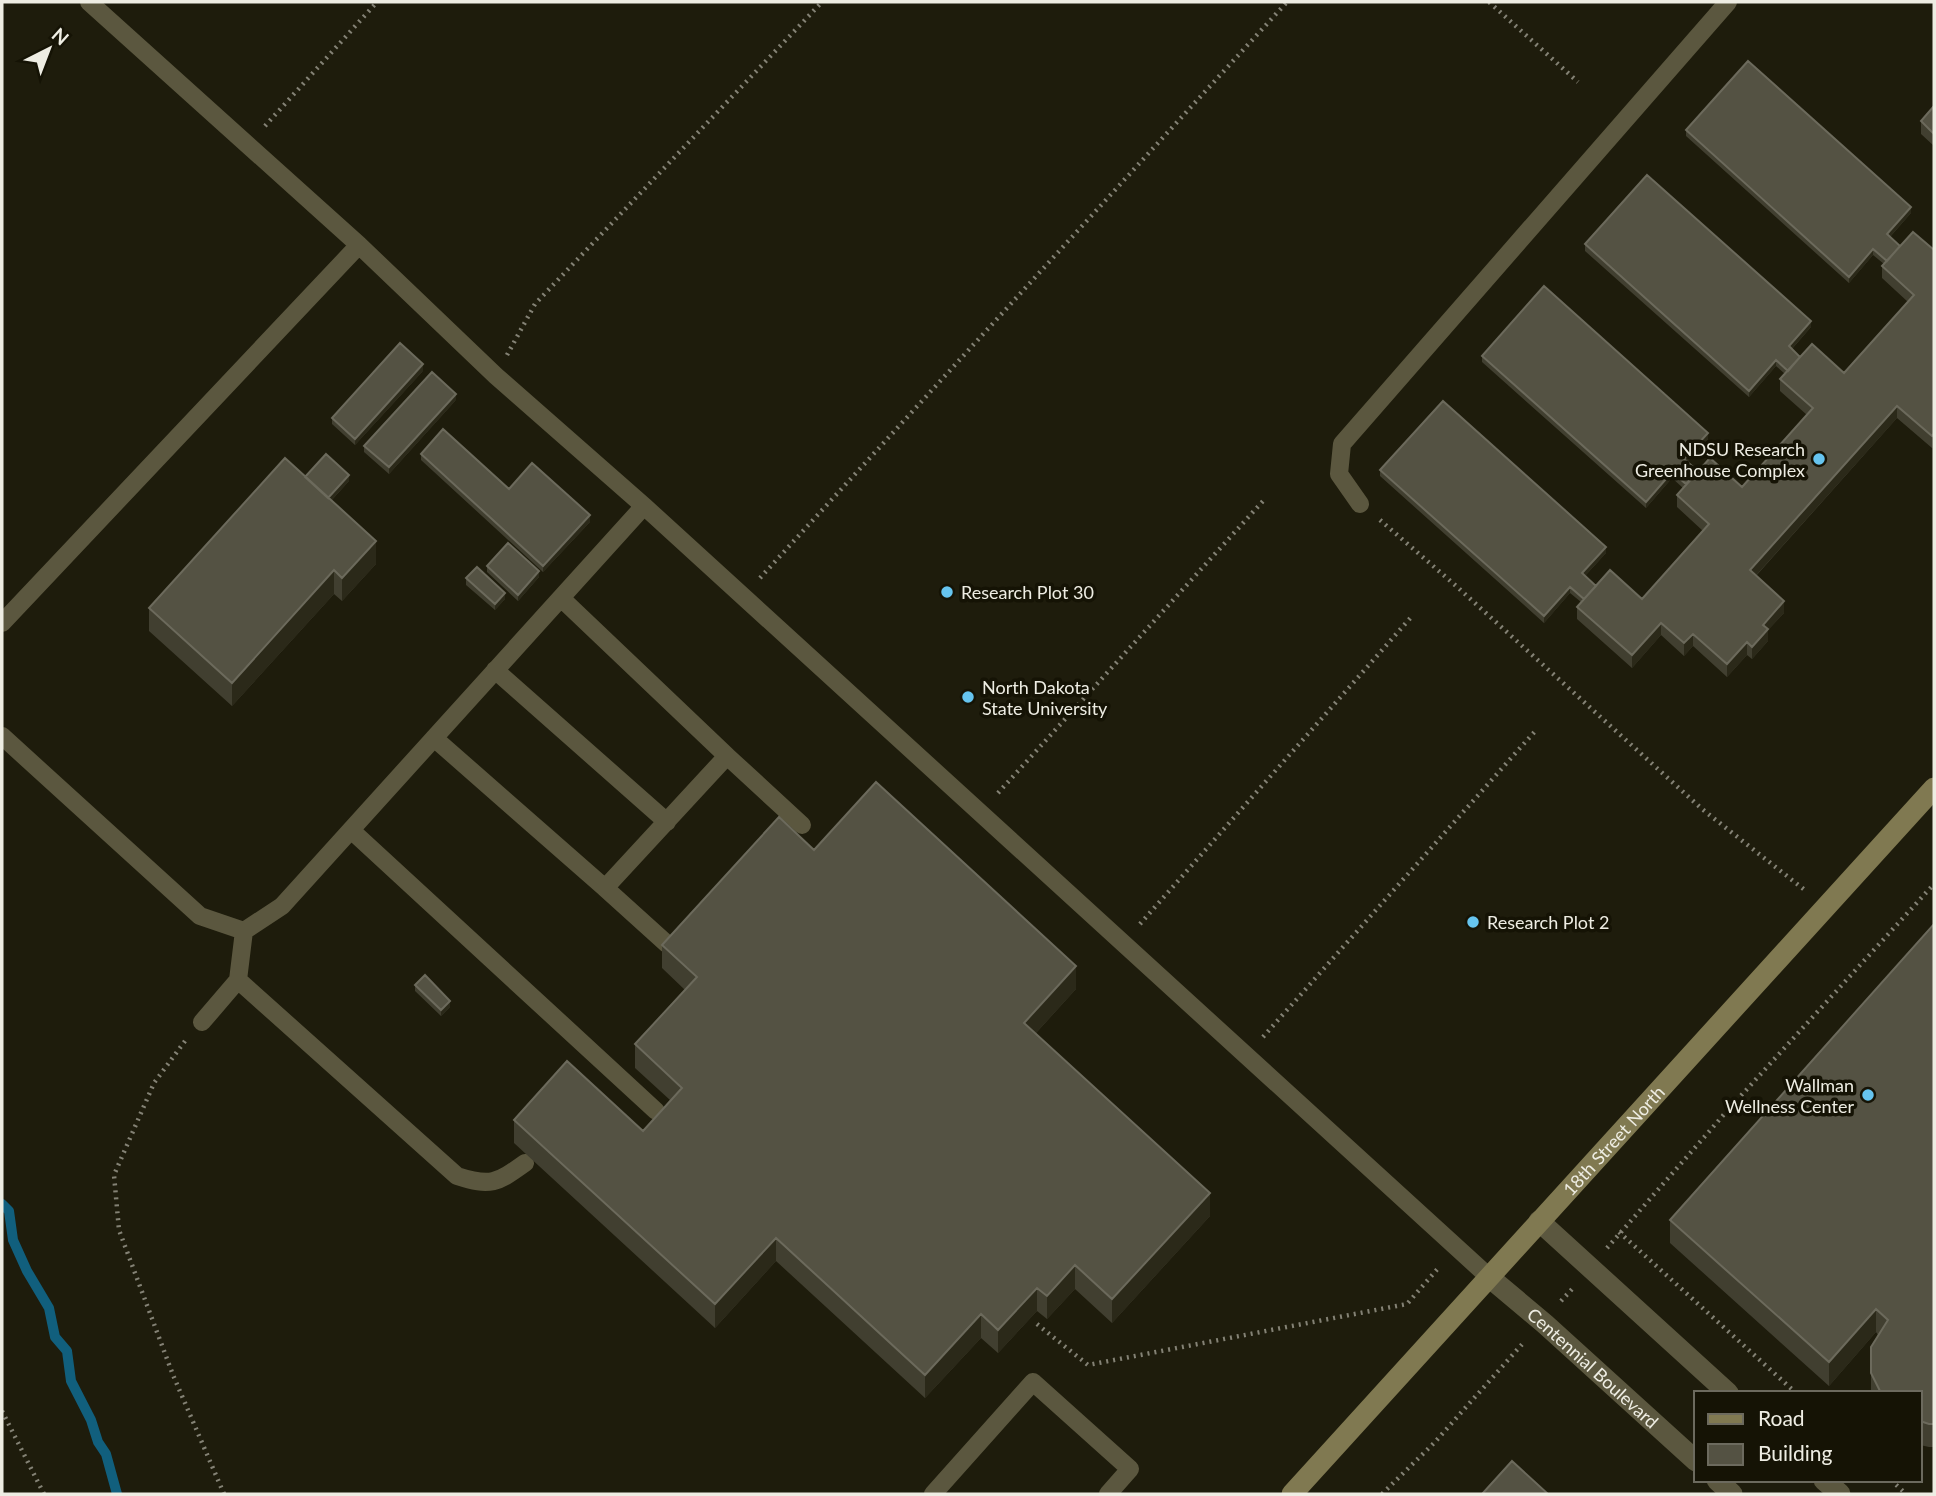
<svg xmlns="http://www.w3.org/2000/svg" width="1936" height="1496" viewBox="0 0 1936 1496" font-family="Lato,sans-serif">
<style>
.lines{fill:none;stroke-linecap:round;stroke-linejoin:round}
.stream{stroke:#115f7d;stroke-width:10}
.path{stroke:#848275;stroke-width:4.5;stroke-dasharray:2 5;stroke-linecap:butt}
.lane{stroke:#5b573f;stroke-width:18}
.street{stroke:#5b573f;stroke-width:21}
.secondary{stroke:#807951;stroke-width:21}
.wall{fill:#413f30}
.shaded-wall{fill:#2b2919}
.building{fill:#545243;stroke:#6c6a5c;stroke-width:2}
.poi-dot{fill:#66c4ef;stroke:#151305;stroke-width:2.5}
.labels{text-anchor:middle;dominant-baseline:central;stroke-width:7;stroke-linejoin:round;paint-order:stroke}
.poi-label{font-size:18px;fill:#eeede3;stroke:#151305;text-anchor:start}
.street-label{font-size:18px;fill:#eeede3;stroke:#151305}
</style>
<rect width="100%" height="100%" fill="#1e1c0c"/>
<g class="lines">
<path class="stream" d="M2 1204 9 1211 13 1240 27 1271 49 1308 55 1337 67 1351 71 1381 91 1420 98 1442 106 1454 117 1494"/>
<path class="path" d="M1489 2 1578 82
M265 126 377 2
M507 355 535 304 822 2
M1380 520 1455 585 1702 809 1806 891
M760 578 1287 2
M998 793 1263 501
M1140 924 1413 615
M1263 1037 1537 729
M185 1041 154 1083 114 1175 119 1230 173 1375 224 1494
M1619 1232 1796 1393
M1607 1248 1727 1111 1934 884
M1561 1301 1574 1287
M1037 1324 1088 1365 1407 1304 1440 1266
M2 1411 44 1494
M1891 1480 1906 1494
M1382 1494 1434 1443 1525 1341"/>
<path class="lane" d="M89 2 359 245 496 376 644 506 1489 1277
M1360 504 1339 474 1342 444 1728 2
M2 623 359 245
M495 670 667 822
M2 736 200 916 244 931 282 906 644 506
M434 738 605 888 727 756 561 598
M727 756 802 825
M351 830 656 1111
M605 888 667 944
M238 980 457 1176C491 1187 497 1183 525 1163
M202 1022 238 980 244 931
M933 1494 1033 1382 1130 1469 1108 1494"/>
<g class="street">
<path d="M1539 1221 1728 1393"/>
<path id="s1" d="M1489 1277 1545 1324 1696 1461"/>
<path d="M1717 1480 1732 1494"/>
<path d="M1824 1480 1840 1494"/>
</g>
<path class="secondary" id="s2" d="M1292 1494 1934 788"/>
</g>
<path class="wall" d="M1934 106V146L1921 134V121Z
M1686 130 1911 213 1890 237 1900 246 1934 250V446L1932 448 1897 418 1756 576 1784 613 1768 630V641L1752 659 1747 655 1727 677 1693 646 1684 656 1661 635 1632 668 1577 619V607L1581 602 1570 593 1544 623 1380 476V470L1606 553 1585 576 1596 586 1642 599 1703 531 1677 507V495L1683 488 1672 478 1646 508 1482 362V356L1708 439 1687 462 1698 471 1742 487 1807 415 1780 391V379L1785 374 1776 366 1749 397 1585 251V244L1811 327 1792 349 1800 357 1844 373 1908 302 1882 278V266L1884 264 1873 255 1849 283 1686 136Z
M423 371 355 445 332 424V418Z
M456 400 389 474 364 452V446Z
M421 454 509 489 590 522 543 572 421 460Z
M305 477 349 481 331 501 376 564 342 601 334 594 232 706 149 631V608Z
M487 566 539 577 518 601 487 572Z
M466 578 505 599 495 610 466 585Z
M814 850 1076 989 1036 1033 1210 1216 1112 1323 1075 1289 1047 1319 1037 1311 998 1353 981 1338 925 1398 776 1261 715 1328 514 1143V1120L643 1131 670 1100 635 1068V1044L685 990 662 968V945Z
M1934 924V1447H1929L1920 1445V1393H1871V1347L1878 1335 1876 1332 1829 1386 1670 1243V1220Z
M415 985 450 1007 441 1016 415 991Z"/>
<path class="shaded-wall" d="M1911 207V213L1887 240V234Z
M1873 249V255L1849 283V277Z
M1811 321V327L1789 352V346Z
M1776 360V366L1749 397V391Z
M423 364V371L355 445V439Z
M456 394V400L389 474V467Z
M1897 406V418L1750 582V570Z
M1708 433V439L1684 465V459Z
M1934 433V446L1932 448V436Z
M1672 472V478L1646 508V502Z
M349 475V481L328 504V498Z
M590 515V522L543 572V566Z
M376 541V564L342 601V578Z
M1606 547V553L1582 579V573Z
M334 570V594L232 706V683Z
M539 571V577L518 601V595Z
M1570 587V593L1544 623V616Z
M505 593V599L495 610V604Z
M1784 601V613L1768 630V641L1752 659V647L1763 625Z
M1661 623V635L1632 668V655Z
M1693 634V646L1684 656V643Z
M1747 642V655L1727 677V664Z
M1076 966V989L1024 1046V1023Z
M450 1001V1007L441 1016V1010Z
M1210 1193V1216L1112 1323V1299Z
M776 1238V1261L715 1328V1304Z
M1075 1265V1289L1047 1319V1296Z
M1037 1288V1311L998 1353V1330Z
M1876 1309V1332L1829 1386V1362Z
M981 1314V1338L925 1398V1375Z"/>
<path class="building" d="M1748 61 1911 207 1887 234 1900 246 1887 261 1873 249 1849 277 1686 130Z
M1934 106V134L1921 121Z
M1647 175 1811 321 1789 346 1800 357 1788 371 1776 360 1749 391 1585 244Z
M1913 232 1934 250V433L1932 436 1897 406 1750 570 1784 601 1763 625 1768 629 1752 647 1747 642 1727 664 1693 634 1684 643 1661 623 1632 655 1577 607 1610 570 1642 599 1709 524 1677 495 1710 458 1742 487 1813 408 1780 379 1812 344 1844 373 1914 295 1882 266Z
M1544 286 1708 433 1684 459 1698 471 1686 484 1672 472 1646 502 1482 356Z
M400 343 423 364 355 439 332 418Z
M432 372 456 394 389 467 364 446Z
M1443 401 1606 547 1582 573 1596 586 1584 599 1570 587 1544 616 1380 470Z
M443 429 509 489 532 463 590 515 543 566 421 454Z
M326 454 349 475 328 498 305 477Z
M285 458 376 541 342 578 334 570 232 683 149 608Z
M508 543 539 571 518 595 487 566Z
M477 567 505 593 495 604 466 578Z
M876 782 1076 966 1024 1023 1210 1193 1112 1299 1075 1265 1047 1296 1037 1288 998 1330 981 1314 925 1375 776 1238 715 1304 514 1120 567 1061 643 1131 682 1088 635 1044 697 977 662 945 779 817 814 850Z
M1934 924V1424H1929L1920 1421V1393H1881L1871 1373V1347L1888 1320 1876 1309 1829 1362 1670 1220Z
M425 975 450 1001 441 1010 415 985Z
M1512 1461 1548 1494H1482Z"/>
<g class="poi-dot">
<circle cx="1819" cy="459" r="7"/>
<circle cx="947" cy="592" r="7"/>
<circle cx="968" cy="697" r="7"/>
<circle cx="1473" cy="922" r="7"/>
<circle cx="1868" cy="1095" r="7"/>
</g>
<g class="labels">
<g class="poi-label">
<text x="1805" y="449" text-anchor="end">NDSU Research<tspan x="1805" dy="21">Greenhouse Complex</tspan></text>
<text x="961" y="592">Research Plot 30</text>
<text x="982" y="687">North Dakota<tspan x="982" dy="21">State University</tspan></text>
<text x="1487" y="922">Research Plot 2</text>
<text x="1854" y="1085" text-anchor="end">Wallman<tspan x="1854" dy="21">Wellness Center</tspan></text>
</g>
<g class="street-label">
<text stroke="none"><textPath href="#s2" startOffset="478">18th Street North</textPath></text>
<text stroke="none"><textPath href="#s1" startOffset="138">Centennial Boulevard</textPath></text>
</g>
</g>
<rect width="1936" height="1496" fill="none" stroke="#eeede3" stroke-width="7"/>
<rect x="1694" y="1391" width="228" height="91" fill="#151305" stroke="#6c6a5e" stroke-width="2"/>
<rect x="1708" y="1414" width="35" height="10" fill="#807951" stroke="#6c6a5e" stroke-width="2"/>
<text x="1758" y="1426" font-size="21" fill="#eeede3">Road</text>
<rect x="1708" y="1444" width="35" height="21" fill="#545243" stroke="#6c6a5e" stroke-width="2"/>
<text x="1758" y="1461" font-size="21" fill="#eeede3">Building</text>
<g transform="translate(49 49) rotate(42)" stroke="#151305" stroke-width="5" paint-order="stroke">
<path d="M0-5L12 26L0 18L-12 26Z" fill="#eeede3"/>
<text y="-10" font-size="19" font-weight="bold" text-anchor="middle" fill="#eeede3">N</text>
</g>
</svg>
